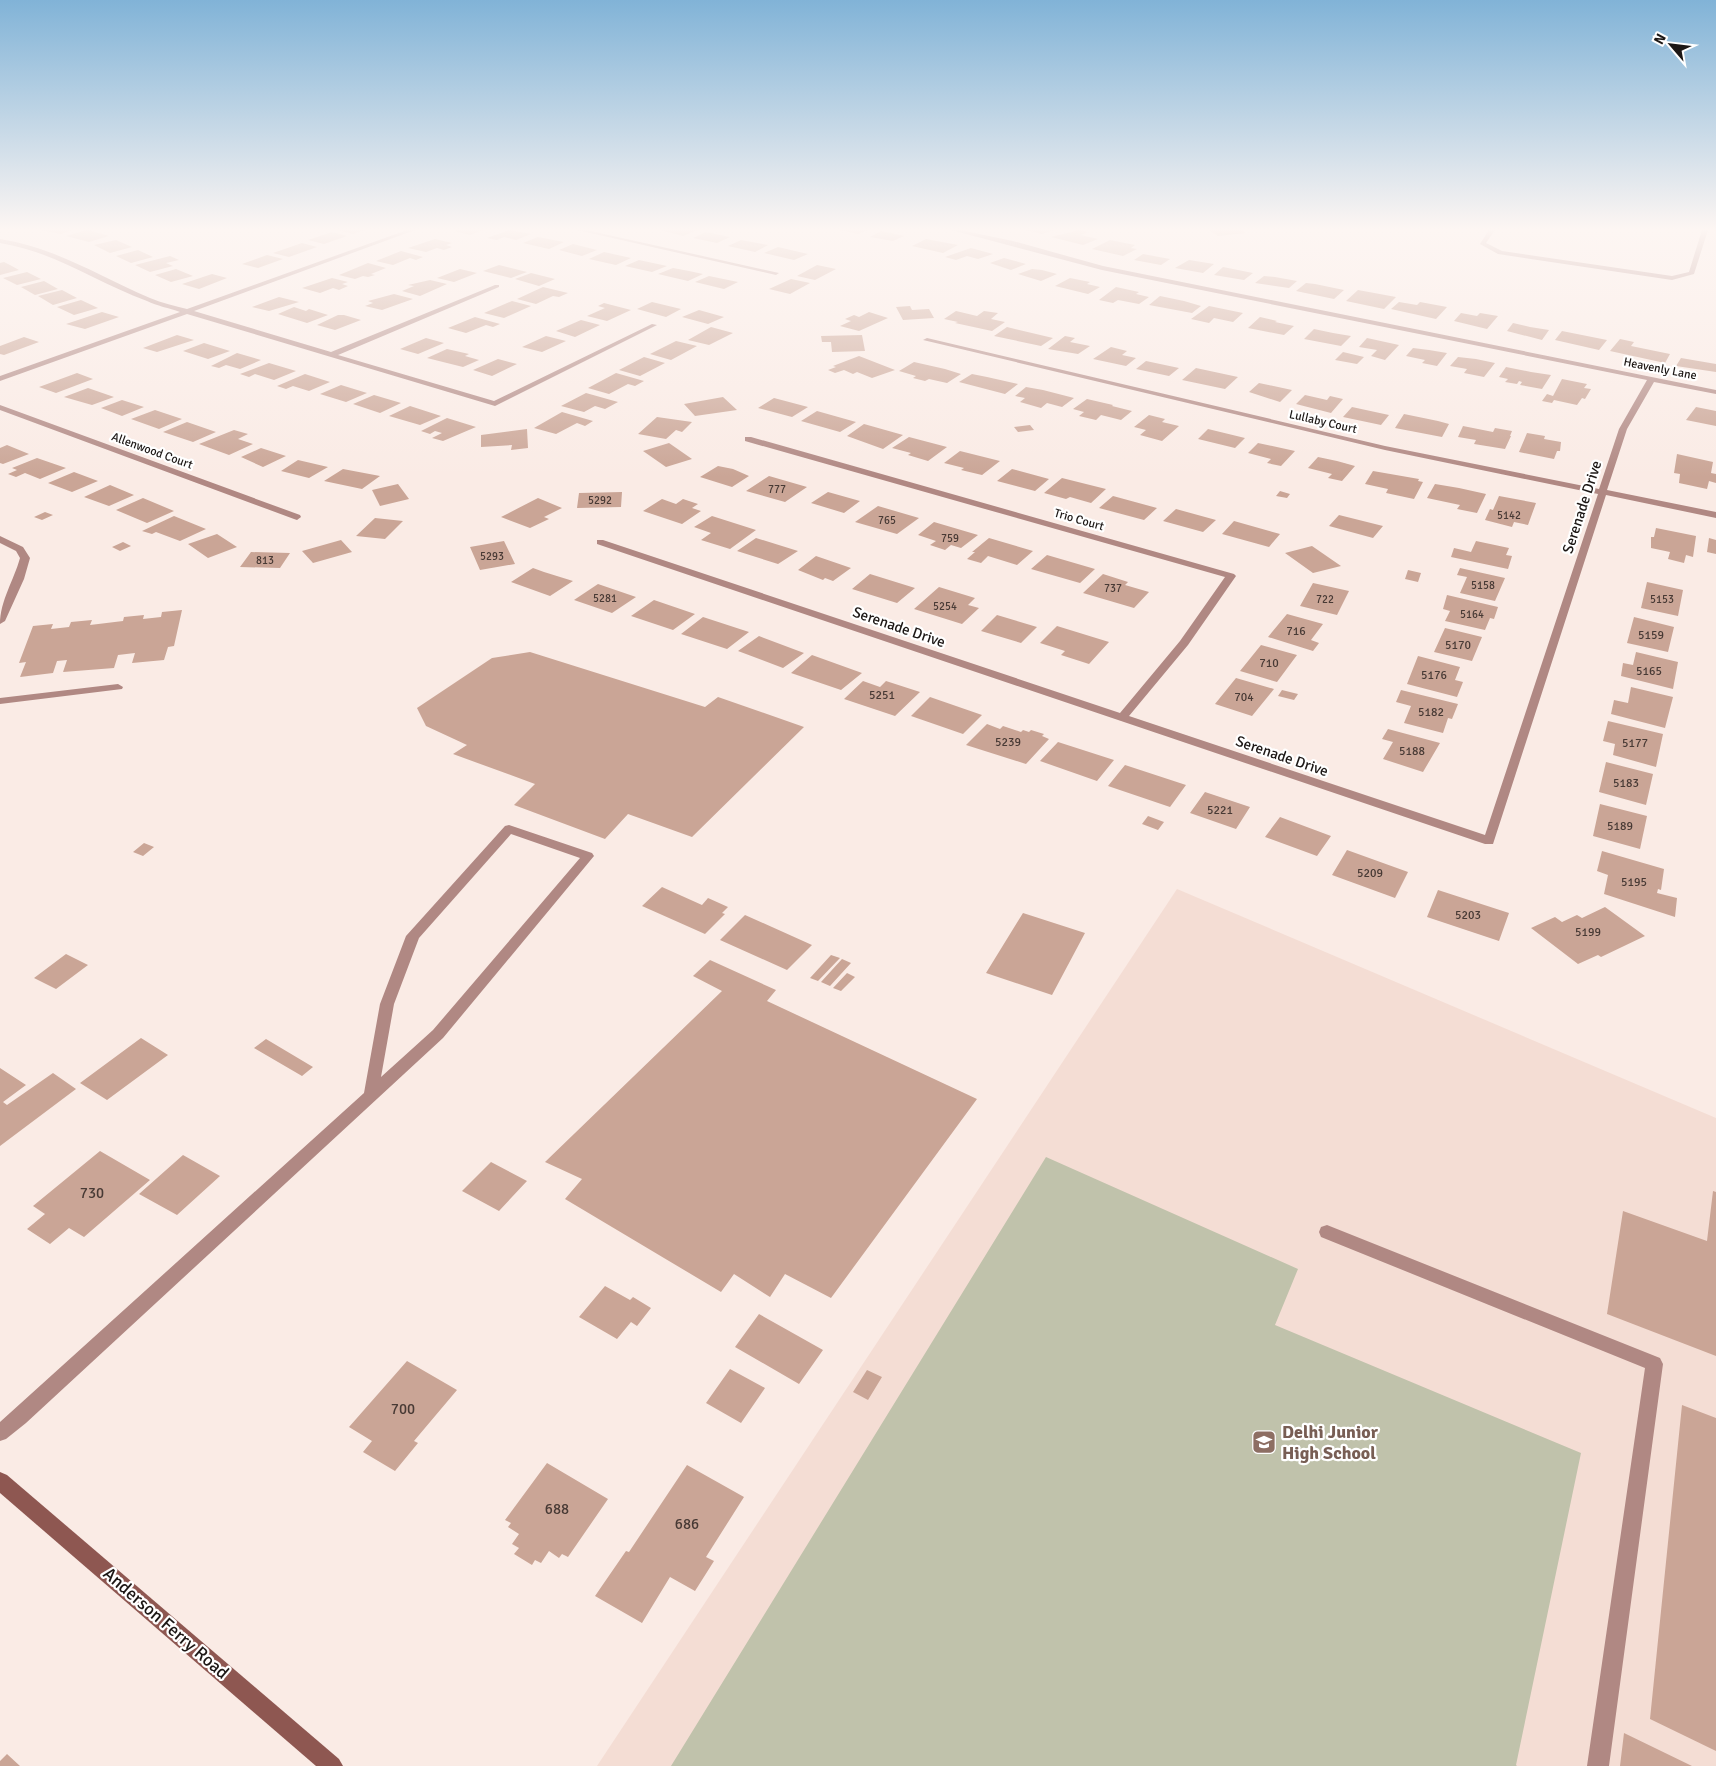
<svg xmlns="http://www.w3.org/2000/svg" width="1716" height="1766" viewBox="0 0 1716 1766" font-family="Signika,sans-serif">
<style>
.built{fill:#f4ddd4}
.green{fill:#c0c2ab}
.building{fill:#caa596}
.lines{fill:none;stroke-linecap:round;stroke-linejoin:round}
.lane{fill:#b08883;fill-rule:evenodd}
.street{fill:#b08883;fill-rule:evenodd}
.secondary{fill:#8e5751;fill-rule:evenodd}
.labels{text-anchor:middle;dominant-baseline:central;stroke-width:4.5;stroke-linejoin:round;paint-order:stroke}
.far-number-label{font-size:11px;fill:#483a35}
.far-street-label{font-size:12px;fill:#1c1715;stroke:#fff}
.number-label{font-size:12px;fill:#483a35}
.street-label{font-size:15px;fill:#1c1715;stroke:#fff}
.near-number-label{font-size:15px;fill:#483a35}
.near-education-label{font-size:18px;font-weight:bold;fill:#785e54;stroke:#fff;text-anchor:start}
.near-street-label{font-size:18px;fill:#1c1715;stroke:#fff}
</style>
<rect width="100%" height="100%" fill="#faebe5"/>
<path class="built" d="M1177 889 1716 1118V1766H597Z"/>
<path class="green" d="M1046 1157 1298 1269 1275 1325 1581 1453 1516 1765 1517 1766H671Z"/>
<path class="building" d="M40 230H72L61 234Z
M87 230H88L109 236 89 242 66 236Z
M338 230H365L353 234Z
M458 230H483L470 235 454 231Z
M509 230 531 234 516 240 504 237 497 240 487 238Z
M660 230H697L683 236Z
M840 230H868L858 234Z
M1026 230H1054L1042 234Z
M1079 230 1088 232 1081 235 1098 239 1083 245 1051 237Z
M1209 230H1241L1246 233 1218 236Z
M881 231 904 236 893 241 870 237Z
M332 232 347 236 324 244 308 240Z
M706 232 730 237 717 243 693 238Z
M538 237 564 242 549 249 523 243Z
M435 239 452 243 446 245 452 247 444 250 437 248 426 252 408 248Z
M926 239 958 245 943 253 912 246Z
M116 240 132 247 110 253 94 245Z
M741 240 768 245 755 252 728 246Z
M1110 240 1135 245 1131 248 1137 249 1123 256 1092 249Z
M302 243 317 247 289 257 273 253Z
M573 244 597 250 582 256 559 250Z
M778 247 795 251 808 254 794 260 764 253Z
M971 248 993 254 978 259 967 256 956 260 945 257Z
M138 250 153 257 131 263 116 256Z
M401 251 423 257 416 260 410 258 393 265 376 261Z
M604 252 631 258 616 265 589 259Z
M1143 254 1170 259 1161 265 1134 260Z
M267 255 283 259 258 268 242 264Z
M170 256 179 260 166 263 173 266 150 272 135 265Z
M1004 258 1026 264 1011 270 990 263Z
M639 260 667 266 652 272 625 266Z
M1189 260 1214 264 1203 273 1175 268Z
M4 262 10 265 19 270 0 275V263Z
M368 263 386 268 371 274 375 275 368 277 363 276 355 279 339 275Z
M499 265 527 272 511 278 483 271Z
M817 265 836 269 815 280 797 276Z
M1223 267 1253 273 1244 280 1214 275Z
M673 268 689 271 703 274 688 281 658 274Z
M176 269 193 276 171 282 155 275Z
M460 269 477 273 454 282 437 278Z
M1032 269 1042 270 1057 274 1041 281 1018 274Z
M27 272 41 279 17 285 3 278Z
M531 273 555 279 539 286 515 279Z
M212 274 227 278 199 289 182 284Z
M709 276 738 282 724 289 695 282Z
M1264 276 1275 277 1297 281 1289 288 1255 283Z
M332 278 348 282 342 284 348 286 339 290 333 288 320 293 302 288Z
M1070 278 1090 282 1087 284 1100 287 1088 294 1055 286Z
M791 279 810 283 790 294 769 289Z
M430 280 447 284 420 296 402 291 414 286 408 285Z
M44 281 58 289 35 295 21 287Z
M1306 283 1315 284 1344 290 1334 299 1296 291Z
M543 287 568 293 559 297 553 296 536 304 517 299Z
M1116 287 1139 292 1136 294 1149 297 1139 304 1118 300 1113 303 1099 300Z
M62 290 77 298 53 305 38 296Z
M1358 290 1396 297 1384 309 1346 301Z
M394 294 413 299 382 310 365 306 373 303 368 301Z
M1160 296 1184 301 1201 306 1192 313 1149 305Z
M279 297 299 302 269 311 252 307Z
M81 300 98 308 74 315 57 307Z
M512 301 531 306 504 318 484 313Z
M652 302 681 309 666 317 637 309Z
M1399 302 1417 305 1420 302 1447 307 1436 319 1391 309Z
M604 303 631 310 607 321 587 316 605 308 598 306Z
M910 306 912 310 929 309 934 318 903 320 896 307Z
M1209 306 1243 313 1233 322 1214 318 1209 323 1191 319Z
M294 307 306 311 309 309 328 315 307 323 278 314Z
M699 310 724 317 708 324 682 317Z
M956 311 977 316 984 311 998 313 991 319 1005 322 992 331 955 323 958 322 944 319Z
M102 312 119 317 85 329 66 324Z
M869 312 888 318 859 331 840 326 851 321 845 319 854 315 859 317Z
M1461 313 1477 316 1480 313 1498 316 1487 329 1454 321Z
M338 315H344L361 320 335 330 317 325Z
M475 317 500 324 493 327 486 325 466 333 448 328Z
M1260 317 1277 321 1275 322 1294 326 1284 335 1248 328Z
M581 320 600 325 575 337 556 331Z
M1513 323 1530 327 1549 330 1542 340 1507 331Z
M711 327 733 333 709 345 688 340Z
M1007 327 1053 338 1041 346 994 336Z
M1314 329 1333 333 1351 336 1341 346 1304 339Z
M1562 331 1607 340 1599 350 1555 340Z
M177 335 194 340 157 352 143 348Z
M862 335 865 351 832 352 831 342H822L821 336Z
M546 336 566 341 542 352 522 347Z
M1065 336 1075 338 1070 342 1090 346 1078 354 1048 349Z
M24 337 39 342 4 355 0 354V346Z
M426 338 444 343 418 354 400 349Z
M1367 338 1399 345 1385 360 1371 356 1377 350 1359 347Z
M1620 339 1634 342 1631 346 1670 354 1665 363 1610 351Z
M676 341 697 346 671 360 650 354Z
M204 343 230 351 208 359 183 351Z
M1111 347 1127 351 1122 355 1136 358 1126 366 1093 359Z
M1413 348 1429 350 1447 353 1437 366 1422 363 1425 360 1406 356Z
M447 349 469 354 465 356 479 360 463 367 427 358Z
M1343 352 1364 357 1357 364 1335 360Z
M237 353 261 360 240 369 226 365 219 368 211 366Z
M859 356 895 370 872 378 857 372 853 374 844 370 835 373 828 370 836 367 833 366Z
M644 357 665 363 640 376 619 370Z
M1458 357 1476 359 1495 363 1484 377 1464 373 1467 369 1450 366Z
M1681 358 1716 364V372L1676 366Z
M498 359 517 364 492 376 473 370Z
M1146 361 1179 368 1169 376 1136 369Z
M914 362 945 369 961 374 947 383 929 379 925 381 913 378 916 376 899 371Z
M269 363 296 371 274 380 255 374 249 377 240 374Z
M1506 367 1531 372 1551 375 1542 389 1520 385 1522 382 1519 381 1517 384 1505 382 1508 379 1499 377Z
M1196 368 1238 377 1225 389 1182 380Z
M77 373 93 379 56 393 39 387Z
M616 373 644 381 635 386 628 384 609 394 588 388Z
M305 374 330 382 309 391 293 386 286 389 277 386Z
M972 374 987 377 1018 384 1005 394 959 382Z
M1562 379 1587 384 1584 388 1591 389 1585 399 1582 398 1577 405 1554 400 1552 403 1542 401 1547 394 1553 396Z
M1259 383 1292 390 1280 402 1249 392Z
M341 385 367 393 346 402 320 394Z
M1026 387 1043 390 1074 398 1062 407 1047 403 1041 408 1020 402 1025 398 1015 396Z
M88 388 114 397 92 405 64 397Z
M586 393 618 402 605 409 595 406 584 412 561 406Z
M374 395 401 403 380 413 353 404Z
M1305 395 1327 400 1330 396 1343 399 1331 413 1296 404Z
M723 397 737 410 695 416 684 404Z
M774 398 808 407 792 417 758 408Z
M1087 399 1113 405 1112 406 1132 411 1121 420 1101 415 1096 420 1079 416 1084 412 1073 409Z
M122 400 144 407 122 416 101 408Z
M410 406 441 416 420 425 389 416Z
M1352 407 1389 415 1381 425 1343 417Z
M1696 407 1716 411V426L1686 420Z
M155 410 182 419 159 429 131 419Z
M817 411 856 422 840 432 801 421Z
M562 412 593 421 585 426 577 423 556 434 534 428Z
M1404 414 1438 421 1449 424 1442 437 1395 428Z
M1149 415 1165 419 1162 422 1179 426 1162 441 1140 435 1146 430 1134 427Z
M657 417 692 422 682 432 676 430 666 439 638 434Z
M447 418 476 427 443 441 432 438 442 433 435 431 430 434 421 431Z
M187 422 216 432 193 442 163 432Z
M864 424 903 435 883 449 847 436Z
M1030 425 1034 430 1018 432 1014 427Z
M1463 426 1493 432 1495 428 1512 431 1510 436H1511L1505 449 1474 444 1476 440 1458 437Z
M527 429 528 448 511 450 512 445 481 447V435Z
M1208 429 1245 438 1235 448 1198 439Z
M234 430 248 434 238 439 253 444 229 455 199 444Z
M1527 433 1545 436 1544 439 1561 442 1560 451H1557L1554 459 1519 452Z
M909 437 947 447 928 461 908 455 911 453 892 448Z
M669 443 692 459 666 467 643 451Z
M1258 443 1295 451 1281 466 1267 463 1271 459 1248 453Z
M7 445 29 454 3 464 0 463V448Z
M261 448 286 456 263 467 241 457Z
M960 451 1000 461 982 475 961 470 964 468 944 463Z
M1677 454 1713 462 1711 473 1716 474V483L1709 481 1707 489 1679 483 1680 474 1674 473Z
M1318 457 1337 461 1355 466 1342 481 1328 478 1332 474 1308 468Z
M37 458 66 468 40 479 25 473 16 477 8 474 17 470 12 468Z
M298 460 328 467 309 478 281 471Z
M718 466 733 469 749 476 732 487 700 477Z
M343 469 380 476 362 489 324 481Z
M1012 469 1049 479 1035 491 997 481Z
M1373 471 1419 479 1418 481 1423 482 1414 499 1386 493 1388 489 1365 484Z
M74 472 98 481 72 492 48 483Z
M769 476 807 487 785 502 746 491Z
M1062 478 1106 489 1091 503 1070 497 1066 499 1044 493Z
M398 484 409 499 380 506 372 490Z
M1435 484 1459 488 1486 494 1477 513 1457 509 1460 505 1427 498Z
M110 485 134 495 109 506 84 497Z
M1280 491 1290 494 1287 498 1276 496Z
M622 492 621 507 577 508 579 493Z
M828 492 860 501 844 513 811 503Z
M1113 496 1157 508 1144 520 1099 508Z
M1499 496 1536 503 1528 525 1514 522 1512 527 1485 520 1490 509 1493 510Z
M143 498 174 511 147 523 116 510Z
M538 498 562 508 544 517 549 519 530 528 501 517Z
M662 499 676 504 683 499 698 504 692 508 701 511 682 524 643 511Z
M878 506 919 518 897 534 855 522Z
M1176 509 1216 520 1203 532 1163 521Z
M45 512 53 515 42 520 34 517Z
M1339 515 1383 526 1373 538 1329 526Z
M174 516 206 529 180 541 156 532 152 534 142 531Z
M712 516 756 530 730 549 701 540 711 533 694 527Z
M375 518 403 521 385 539 356 536Z
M1234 521 1280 534 1269 547 1222 534Z
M934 522 978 535 961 548 951 545 945 550 930 545 936 541 918 535Z
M1656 528 1696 536 1693 557 1686 555 1684 563 1668 559 1670 552 1651 548V537H1654Z
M217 534 237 547 208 558 188 544Z
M756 538 798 551 778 564 737 551Z
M989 538 1033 551 1017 565 988 556 981 563 967 559 975 552H972Z
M1709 538 1716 540V554L1707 552Z
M341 540 352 552 313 563 302 551Z
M504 541 515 564 480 570 470 547Z
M1476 541 1509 548 1506 555 1512 556 1508 569 1451 557 1454 548 1471 552Z
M123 542 131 546 120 551 112 547Z
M1312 546 1341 566 1313 573 1285 553Z
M251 552 290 553 280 568 240 567Z
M1047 555 1095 569 1080 583 1031 569Z
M816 556 851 568 833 581 825 578 823 580 798 570Z
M533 568 544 572 573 581 550 596 511 582Z
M1460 568 1505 578 1495 601 1460 593 1467 577 1457 575Z
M1408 570 1421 573 1418 582 1405 579Z
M870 574 915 588 897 603 852 589Z
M1103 574 1128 582 1125 585 1149 592 1134 608 1083 593Z
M1647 582 1683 590 1678 616 1641 608Z
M1313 583 1349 591 1337 615 1300 606Z
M598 584 636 597 612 613 574 600Z
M939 587 975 598 968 605 979 608 962 624 914 609Z
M1447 595 1498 607 1494 619 1490 618 1485 630 1445 621 1450 611 1443 609Z
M654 600 695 614 673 630 631 616Z
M182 610 174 646 168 647 164 660 132 663 135 653 118 655 114 668 63 672 67 660 57 661 53 673 20 677 26 662 19 663 33 626 53 624 51 629 69 627 71 622 92 620 90 625 123 621 124 617 144 615 143 619 161 617 162 612Z
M1287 614 1323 624 1311 640 1319 643 1313 651 1268 637Z
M997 615 1037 627 1021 643 981 631Z
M703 617 749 632 727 649 681 634Z
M1634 617 1674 627 1668 652 1627 643Z
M1057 626 1109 642 1089 664 1061 655 1065 651 1040 643Z
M1445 628 1482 637 1472 661 1434 652Z
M759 636 804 653 783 668 738 651Z
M1261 645 1297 655 1277 682 1240 671Z
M530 652 705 707 718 697 804 727 692 837 628 814 605 839 514 805 535 784 453 754 467 745 426 726 417 708 492 658Z
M1636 652 1678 662 1673 689 1621 676 1623 663 1633 665Z
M812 655 862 673 841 690 791 673Z
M1418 656 1460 667 1455 680 1463 682 1457 697 1407 684Z
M1236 678 1274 689 1252 716 1215 704Z
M863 681 880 687 886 681 920 692 895 716 844 699Z
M1631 687 1673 697 1665 728 1611 714 1614 700 1628 703Z
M1282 690 1298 694 1294 700 1278 696Z
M1401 690 1458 704 1452 719 1448 718 1443 733 1404 723 1411 706 1396 702Z
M930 697 982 715 963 734 911 716Z
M1608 721 1663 734 1656 767 1613 755 1615 744 1603 741Z
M987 724 1000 729 1003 726 1021 732 1023 730 1029 732 1031 730 1044 734 1042 736 1049 739 1026 764 966 745Z
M1388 729 1440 743 1423 772 1383 759 1393 742 1382 739Z
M1058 742 1114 760 1097 781 1040 761Z
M1606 762 1653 774 1646 805 1599 792Z
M1125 765 1186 785 1170 807 1108 786Z
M1205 792 1250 807 1236 829 1190 813Z
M1600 804 1647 816 1640 849 1593 836Z
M1148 816 1164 822 1158 830 1142 824Z
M1280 817 1331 836 1317 856 1265 837Z
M144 843 154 847 143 856 133 852Z
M1347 850 1408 872 1395 898 1332 875Z
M1602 851 1664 869 1661 890 1658 889 1657 893 1677 898 1675 917 1604 894 1608 875 1597 871Z
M662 887 702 905 708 898 728 907 722 913 725 914 705 934 642 906Z
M1438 890 1509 913 1499 941 1427 917Z
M1605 907 1645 936 1601 957 1598 955 1578 964 1531 928 1555 917 1562 922 1577 915 1582 918Z
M1023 913 1085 933 1052 995 986 973Z
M745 915 812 945 787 970 720 940Z
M66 954 88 965 56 989 34 978Z
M831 955 840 958 818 981 810 978Z
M842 959 851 963 830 986 821 982Z
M710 960 776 990 767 1001 977 1099 831 1298 785 1274 770 1297 734 1274 721 1292 565 1199 582 1179 545 1162 722 991 693 976Z
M847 973 855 977 841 991 833 988Z
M141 1038 168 1055 107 1100 80 1083Z
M266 1039 313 1067 302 1076 254 1048Z
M0 1068 26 1085 3 1102 7 1105 53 1073 76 1089 0 1146Z
M100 1151 150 1180 84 1237 69 1228 50 1244 27 1229 45 1214 33 1206Z
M183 1155 220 1176 177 1215 139 1194Z
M491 1162 527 1181 499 1211 462 1191Z
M1713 1191 1716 1192V1356L1607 1314 1623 1211 1707 1241Z
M605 1286 630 1300 633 1297 651 1308 637 1326 631 1322 617 1339 579 1317Z
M759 1314 823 1350 799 1384 735 1347Z
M407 1361 457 1390 414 1441 418 1443 395 1471 363 1452 372 1441 349 1427Z
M730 1369 765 1388 741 1423 706 1403Z
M867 1370 882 1377 868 1400 853 1392Z
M1682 1405 1716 1418V1751L1650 1719Z
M547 1463 608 1499 568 1557 562 1554 559 1558 549 1551 541 1563 535 1560 532 1565 514 1554 519 1548 512 1544 519 1534 508 1527 511 1523 505 1520Z
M687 1465 744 1497 706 1557 714 1561 695 1591 670 1577 642 1623 595 1596 626 1551 629 1552Z
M1624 1733 1692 1766H1620Z
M7 1754 20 1766H0V1761Z"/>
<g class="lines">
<path class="lane" d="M509 825 592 853 594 856 443 1038 26 1423 6 1439 0 1441V1422L364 1093 380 1004 406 936 505 826ZM511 834 580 858 433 1030 381 1077 394 1004 419 938Z
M1327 1225 1660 1358 1663 1364 1609 1766H1587L1645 1368 1321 1237 1319 1232 1321 1227Z"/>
<path class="street" d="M407 230H415L194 311 331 352 495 285H499V287L338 355 494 401 652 324 657 325 495 406 187 314 0 381V376L180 312C169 308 157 306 147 301 95 282 56 252 0 243V239C57 248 98 276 150 298 162 303 175 306 187 309Z
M577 230H586L779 273 776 275Z
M951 230H960L1013 241 1103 266 1716 390V394L1654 382 1627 429 1607 490 1716 512V518L1606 495 1493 844H1485L597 544V540H603L1120 713 1180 641 1225 577 745 441V437H751L1234 574 1236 576 1188 645 1129 716 1485 835 1598 494 1385 450 923 340 927 338 1385 446 1599 489 1619 429 1647 380 1102 270Z
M1489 230H1495L1486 243 1502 251 1672 276 1689 272 1702 230H1708L1694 274 1672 280 1498 254 1480 244Z
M0 405 300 515 301 517 297 520 294 519 0 410Z
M0 536 23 547 30 558 24 579 5 621 0 624C0 601 14 580 20 558L16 551 0 543Z
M118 684 123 687 122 689 0 704V698Z"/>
<path class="secondary" d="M0 1472 7 1475 339 1759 343 1766H316L0 1493Z"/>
</g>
<linearGradient id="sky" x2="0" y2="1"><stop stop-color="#81b3d7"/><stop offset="0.48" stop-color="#fdf6f3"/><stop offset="1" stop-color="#fdf6f3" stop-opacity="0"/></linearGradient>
<rect width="1716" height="477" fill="url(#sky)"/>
<defs>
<g id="school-square" transform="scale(1.25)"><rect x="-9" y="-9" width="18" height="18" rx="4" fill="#8d6e63" stroke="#fff"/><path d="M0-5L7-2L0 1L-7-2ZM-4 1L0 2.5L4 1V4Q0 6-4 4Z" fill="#fff"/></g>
</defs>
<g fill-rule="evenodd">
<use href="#school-square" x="1264" y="1442"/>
</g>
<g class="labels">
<g class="far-number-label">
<text x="777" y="489">777</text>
<text x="600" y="500">5292</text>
<text x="1509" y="515">5142</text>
<text x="887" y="520">765</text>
<text x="950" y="538">759</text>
<text x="492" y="556">5293</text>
<text x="265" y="560">813</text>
<text x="1483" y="585">5158</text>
<text x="1113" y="588">737</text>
<text x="605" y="598">5281</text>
<text x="1325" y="599">722</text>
<text x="1662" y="599">5153</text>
<text x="945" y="606">5254</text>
<text x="1472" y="614">5164</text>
</g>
<g class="far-street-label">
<text transform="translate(1660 369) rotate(11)">Heavenly Lane</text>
<text transform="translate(1323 422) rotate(13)">Lullaby Court</text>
<text transform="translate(152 451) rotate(20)">Allenwood Court</text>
<text transform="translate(1079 520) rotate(16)">Trio Court</text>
</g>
<g class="number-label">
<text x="1296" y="631">716</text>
<text x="1651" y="635">5159</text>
<text x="1458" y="645">5170</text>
<text x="1269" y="663">710</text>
<text x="1649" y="671">5165</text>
<text x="1434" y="675">5176</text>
<text x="882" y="695">5251</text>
<text x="1244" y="697">704</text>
<text x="1431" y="712">5182</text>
<text x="1008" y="742">5239</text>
<text x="1635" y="743">5177</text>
<text x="1412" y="751">5188</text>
<text x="1626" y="783">5183</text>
<text x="1220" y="810">5221</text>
<text x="1620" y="826">5189</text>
<text x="1370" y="873">5209</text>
<text x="1634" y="882">5195</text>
<text x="1468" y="915">5203</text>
<text x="1588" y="932">5199</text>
</g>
<g class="street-label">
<text transform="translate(1582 507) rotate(-72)">Serenade Drive</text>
<text transform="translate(899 627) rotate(19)">Serenade Drive</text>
<text transform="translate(1282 756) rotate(19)">Serenade Drive</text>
</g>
<g class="near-number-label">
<text x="92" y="1193">730</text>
<text x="403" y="1409">700</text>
<text x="557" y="1509">688</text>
<text x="687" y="1524">686</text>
</g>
<g class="near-education-label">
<text x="1282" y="1432">Delhi Junior<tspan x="1282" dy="21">High School</tspan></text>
</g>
<g class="near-street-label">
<text transform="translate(166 1623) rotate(41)">Anderson Ferry Road</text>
</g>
</g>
<g transform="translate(1671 45) rotate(298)" stroke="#ffffff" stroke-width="4" paint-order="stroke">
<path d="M0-4L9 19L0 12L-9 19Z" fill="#1c1715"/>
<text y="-8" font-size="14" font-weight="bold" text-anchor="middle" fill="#1c1715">N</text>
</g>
</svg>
